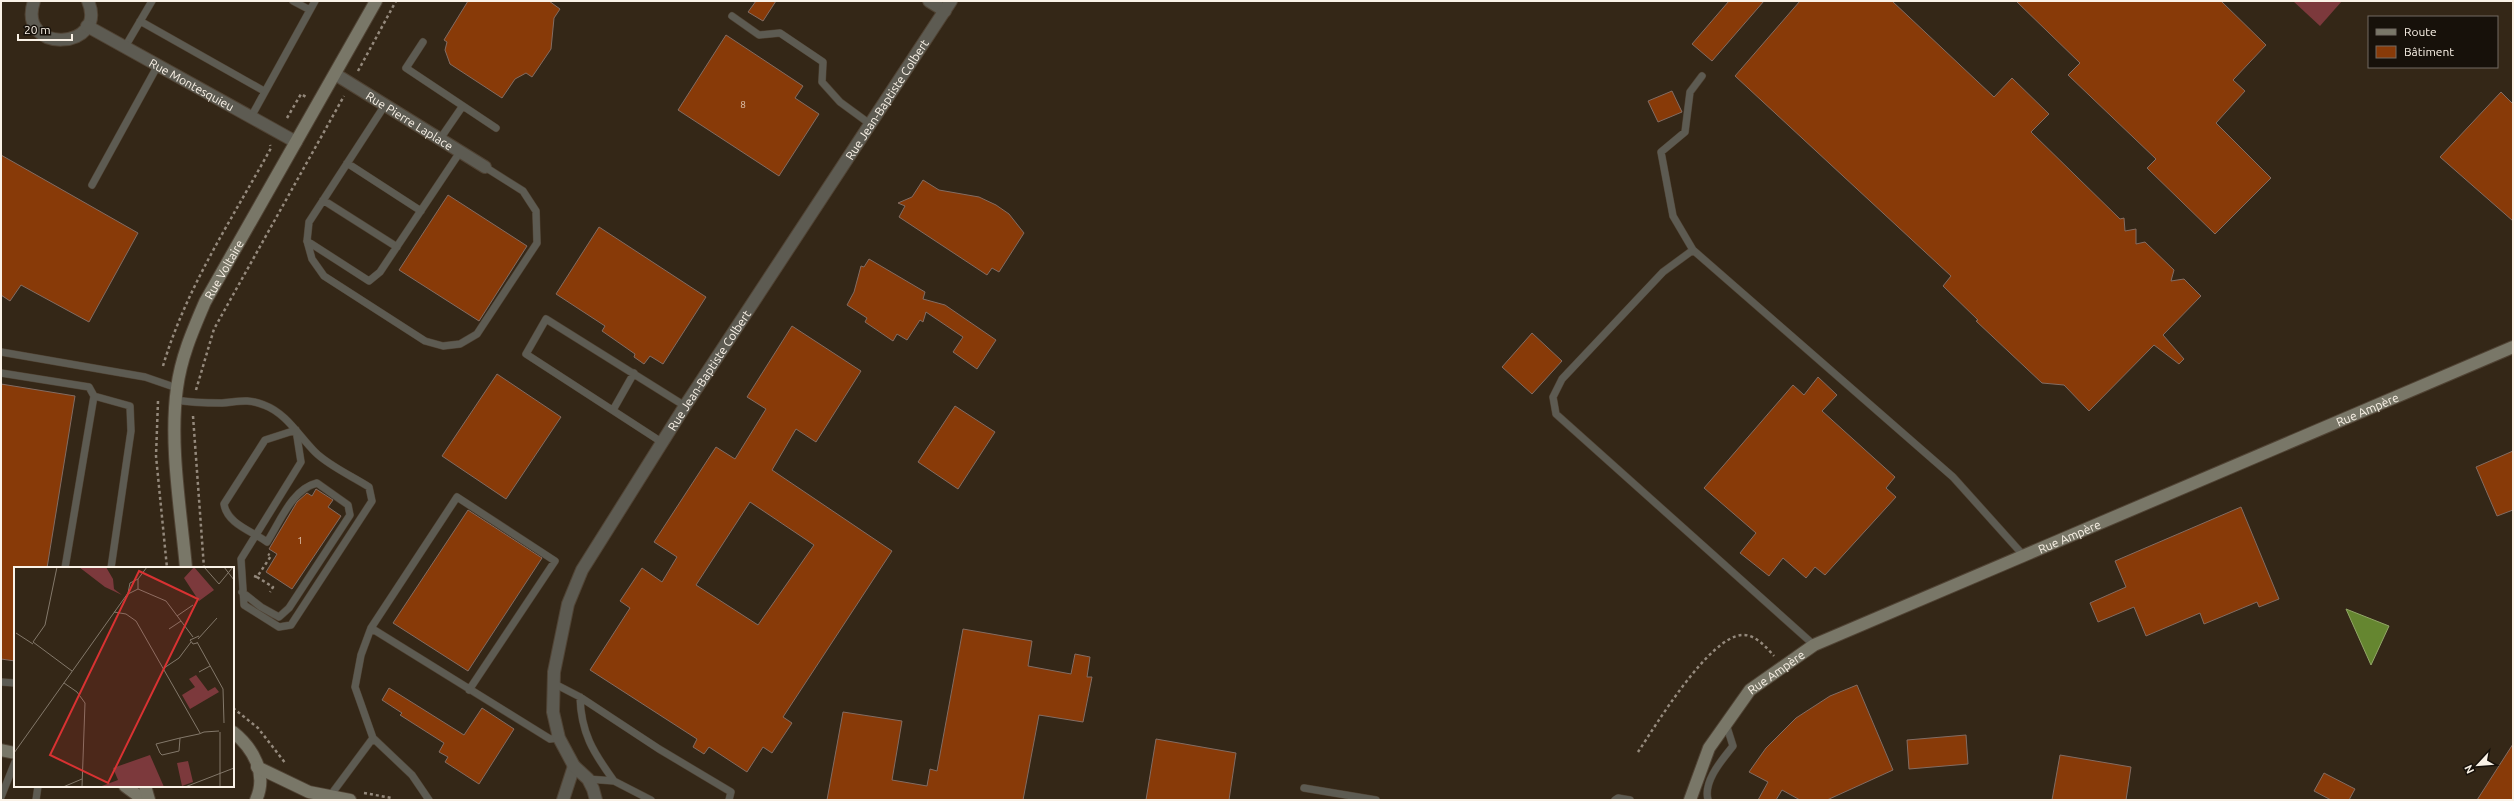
<svg xmlns="http://www.w3.org/2000/svg" width="2514" height="801" viewBox="0 0 2514 801" font-family="Ubuntu,sans-serif">
<style>
.green{fill:#7c393c}
.water{fill:#658630;stroke:#92a667}
.building{fill:#883a08;stroke:#836c62;fill-rule:evenodd}
.lines{fill:none;stroke-linecap:round;stroke-linejoin:round}
.lane-casing{stroke:#504334;stroke-width:8}
.street-casing{stroke:#504334;stroke-width:14}
.secondary-casing{stroke:#504334;stroke-width:14}
.path{stroke:#94897c;stroke-width:2.5;stroke-dasharray:3 3;stroke-linecap:butt}
.lane{stroke:#5d5b52;stroke-width:7}
.street{stroke:#5d5b52;stroke-width:12}
.secondary{stroke:#797768;stroke-width:12}
.labels{text-anchor:middle;dominant-baseline:central;stroke-width:4;stroke-linejoin:round;paint-order:stroke}
.number-label{font-size:10px;fill:#dec4af}
.street-label{font-size:12px;fill:#faf2e7;stroke:#17110a}
.inset-road{fill:none;stroke:#83786a;stroke-width:1}
.view{fill:#d83232;fill-opacity:0.15;stroke:#d83232;stroke-width:2}
.inset-edge{fill:none;stroke:#faf2e7;stroke-width:2}
</style>
<rect width="100%" height="100%" fill="#342717"/>
<path class="green" d="M2293 1H2342L2320 26Z"/>
<path class="water" d="M2346 609 2389 626 2371 665Z"/>
<path class="building" d="M468 1H549L560 9 554 18 551 49 532 77 526 73 515 79 502 98 450 64 445 50 447 42 444 40Z
M756 1H776L763 21 748 12Z
M1729 1H1764L1712 61 1692 44Z
M1800 1H1892L1994 97 2012 78 2049 114 2031 132 2120 219 2124 218 2125 231 2136 229V244L2145 242 2174 270 2171 281 2184 279 2201 296 2163 335 2184 359 2179 364 2154 345 2089 411 2064 385 2042 383 1976 321 1978 320 1943 286 1951 276 1735 76Z
M2016 1H2221L2266 45 2233 80 2245 91 2216 123 2271 178 2215 234 2147 168 2156 159 2068 75 2080 63Z
M726 35 803 86 795 98 819 114 779 176 678 110Z
M1672 91 1682 112 1658 122 1648 101Z
M2501 92 2513 104V221L2440 157Z
M1 155 138 233 89 322 21 285 10 301 1 295Z
M923 180 939 190 979 197 996 205 1009 214 1024 233 999 272 992 268 987 275 899 217 905 206 898 203 912 197Z
M448 195 527 246 479 321 399 270Z
M599 227 706 297 663 364 650 356 644 364 634 357 635 354 602 331 605 326 556 294Z
M869 259 925 292 923 299 945 305 996 340 977 369 953 352 963 337 926 312 923 322 920 320 907 340 897 334 893 341 865 322 867 318 847 305 854 292 861 266 864 267Z
M792 326 861 371 816 442 796 429 772 470 892 551 783 717 792 723 772 753 763 747 747 772 709 747 704 754 693 747 697 739 590 670 630 608 620 601 642 568 662 582 677 557 654 542 716 447 735 459 766 409 747 397ZM750 502 814 545 758 625 696 585Z
M1532 333 1562 361 1532 394 1502 367Z
M497 374 561 417 506 499 442 456Z
M1818 377 1837 395 1822 411 1895 477 1886 488 1896 497 1825 575 1815 567 1806 578 1783 558 1769 576 1740 553 1756 533 1704 488 1793 385 1804 395Z
M1 384 75 396 47 568H15V661L1 659Z
M955 406 995 432 958 489 918 462Z
M2513 451V510L2497 516 2476 467Z
M316 489 333 500 328 507 341 516 292 589 266 572 277 554 269 549 297 502 307 493 312 496Z
M2241 507 2279 599 2259 607 2257 602 2204 624 2200 613 2146 636 2134 607 2098 622 2090 603 2126 587 2115 561Z
M468 510 542 558 468 671 393 623Z
M963 629 1032 641 1028 666 1071 674 1075 654 1090 657 1087 677H1092L1083 722 1039 715 1023 800H827L843 712 902 721 892 780 927 786 930 769 937 771Z
M1857 685 1893 770 1827 800H1800L1782 790 1776 800H1758L1768 782 1749 772 1766 748 1796 718 1830 696Z
M389 688 464 735 482 708 514 729 479 784 445 762 448 757 439 752 444 743 400 715 402 713 382 700Z
M1966 735 1968 764 1909 769 1907 740Z
M1156 739 1236 753 1229 800H1146Z
M2513 744V800H2477Z
M2060 755 2131 767 2126 800H2052Z
M2324 773 2355 789 2349 800H2331L2314 791Z"/>
<g class="lines">
<g class="lane-casing">
<path id="lane" d="M293 1 310 10
M732 16 759 35 780 33 823 62 822 82 840 102 870 124
M140 21 264 91
M423 42 406 68 496 128
M125 47 152 1
M1702 76 1690 92 1685 132 1661 152 1673 216 1693 250 1953 477 2024 556
M385 105 309 222 307 241 312 259 324 276 425 341 443 346 460 344 477 334 537 243 536 211 523 191 485 167
M251 117 315 1
M440 139 462 107
M347 163 421 211
M92 185 158 65
M323 200 397 247
M307 241 369 281 380 272 460 152
M1693 250 1663 272 1562 379 1553 397 1556 414 1814 645
M1 352 145 377 177 388
M1 373 89 387 94 396
M176 400C192 403 206 403 222 403 237 402 248 398 264 405 286 413 299 436 315 452 329 466 352 476 369 487L372 501 291 625 279 627 244 605 241 559 301 462 296 430
M613 410 634 373
M663 443 526 354 546 319 685 406
M65 568 94 396 130 406 131 431 111 568
M242 592 261 607 279 617 289 608 350 515 348 505 317 483C292 489 280 522 267 542 252 531 227 524 224 504L265 440 296 430
M371 628 550 739 559 738
M1 682 15 683
M553 683 580 697 659 749 731 792 729 800
M580 697C581 733 593 752 614 781L588 779
M373 738 355 687 361 655 371 628 457 497 555 561 469 690
M614 781 651 800
M1304 788 1376 800
M330 796 373 738 412 775 429 800
M1 797 15 762
M36 800 38 786
M1615 800 1618 798 1630 800
M1708 800C1703 781 1722 760 1733 746L1726 724"/>
</g>
<g class="street-casing">
<g id="street">
<path d="M34 1C16 55 109 50 88 1"/>
<path d="M929 1 945 11"/>
<path id="s1" d="M87 26 296 142"/>
<path id="s2" d="M335 74 485 167"/>
<path d="M563 800 574 766"/>
<path id="s3" d="M596 800 593 789 588 779 574 766 559 738 553 712 554 672 568 604 582 570 685 406 951 1"/>
</g>
</g>
<g class="secondary-casing">
<g id="secondary">
<path id="s4" d="M186 568C181 512 169 444 177 388 181 357 193 330 205 302L376 1"/>
<path d="M233 732C253 748 268 774 256 800"/>
<path d="M1 750 15 753"/>
<path d="M257 767 309 792 350 800"/>
<path d="M125 786 144 800"/>
<path d="M145 786 149 800"/>
<path id="s5" d="M1690 800 1709 748 1750 690 1814 645 2513 347"/>
</g>
</g>
<path class="path" d="M358 71 396 1
M287 118 301 94 306 97
M163 366C186 288 232 219 271 148L270 145
M196 390 214 329 344 96
M158 401 156 456 167 568
M193 416 204 568
M254 576 257 577 271 556 268 554
M257 577 273 587 270 592
M233 708 258 728 286 764
M1638 752C1656 725 1709 637 1742 635 1755 634 1766 647 1774 656
M364 793 392 798"/>
<use href="#lane" class="lane"/>
<use href="#street" class="street"/>
<use href="#secondary" class="secondary"/>
</g>
<g class="labels">
<g class="number-label">
<text x="743" y="104">8</text>
<text x="300" y="540">1</text>
</g>
<g class="street-label">
<text stroke="none"><textPath href="#s1" startOffset="120">Rue Montesquieu</textPath></text>
<text stroke="none"><textPath href="#s3" startOffset="807">Rue Jean-Baptiste Colbert</textPath></text>
<text stroke="none"><textPath href="#s2" startOffset="88">Rue Pierre Laplace</textPath></text>
<text stroke="none"><textPath href="#s4" startOffset="309">Rue Voltaire</textPath></text>
<text stroke="none"><textPath href="#s3" startOffset="483">Rue Jean-Baptiste Colbert</textPath></text>
<text stroke="none"><textPath href="#s5" startOffset="806">Rue Ampère</textPath></text>
<text stroke="none"><textPath href="#s5" startOffset="482">Rue Ampère</textPath></text>
<text stroke="none"><textPath href="#s5" startOffset="158">Rue Ampère</textPath></text>
</g>
</g>
<g transform="translate(14 567)">
<rect width="220" height="220" fill="#342717"/>
<path d="M65 0H92L99 12 100 22 108 28 91 20ZM180 0 200 23 185 34 170 11ZM182 108 194 124 201 120 205 125 176 142 168 128 181 120 175 112ZM136 188 150 220H85L104 213 99 201ZM174 194 179 215 168 219 163 196Z" fill="#7c393c"/>
<path class="inset-road" d="M43 0 31 58 19 75 58 104M190 0 205 17 219 0M210 0 220 13M124 22 152 34 179 70M114 27 124 22V12L133 0M100 45 112 47 122 54 186 166M163 49 179 38M155 62 167 54M2 66 19 77M184 72 203 51M183 75 209 122 210 156M183 76 179 77 176 73 185 69M150 101 165 91 177 75M185 105 196 99M50 116 63 125 71 136 68 220M166 171 165 184 148 188 146 186 142 177 166 171 185 167 190 165 205 164M0 186 114 26 116 16 124 12M49 220 68 212M171 220 220 201M206 220V165"/>
<path class="view" d="M125 4 184 32 94 216 36 188Z"/>
<rect width="220" height="220" class="inset-edge"/>
</g>
<rect width="2514" height="801" fill="none" stroke="#faf2e7" stroke-width="4"/>
<rect x="2368" y="16" width="130" height="52" fill="#17110a" stroke="#726b62"/>
<rect x="2376" y="29" width="20" height="6" fill="#797768" stroke="#726b62"/>
<text x="2404" y="36" font-size="12" fill="#faf2e7">Route</text>
<rect x="2376" y="46" width="20" height="12" fill="#883a08" stroke="#726b62"/>
<text x="2404" y="56" font-size="12" fill="#faf2e7">Bâtiment</text>
<g transform="translate(2478 765) rotate(244)" stroke="#17110a" stroke-width="3" paint-order="stroke">
<path d="M0-3L7 15L0 10L-7 15Z" fill="#faf2e7"/>
<text y="-6" font-size="11" font-weight="bold" text-anchor="middle" fill="#faf2e7">N</text>
</g>
<path d="M18 34v6h54v-6" fill="none" stroke="#faf2e7" stroke-width="2"/>
<text x="24" y="34" font-size="12" fill="#faf2e7" stroke="#17110a" stroke-width="3" paint-order="stroke">20 m</text>
</svg>
